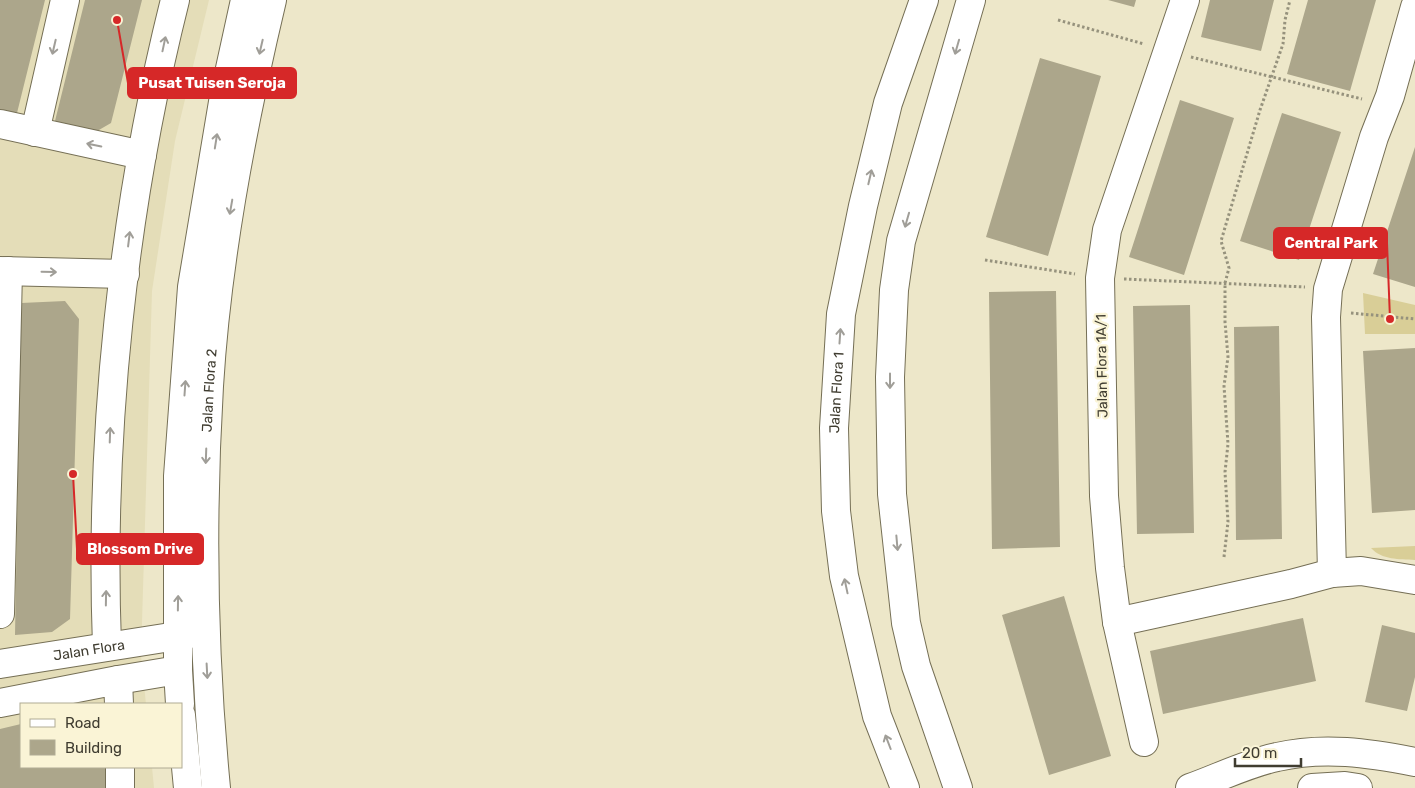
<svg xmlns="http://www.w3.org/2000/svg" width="1415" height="788" viewBox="0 0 1415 788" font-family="Rubik,sans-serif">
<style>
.built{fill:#e4ddb8}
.green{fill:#d9ce97}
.building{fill:#aca68b}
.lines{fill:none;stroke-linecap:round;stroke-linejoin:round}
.minor-casing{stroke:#756f55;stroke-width:30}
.path{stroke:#96927d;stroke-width:3;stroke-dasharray:2.5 2.5;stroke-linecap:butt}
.minor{stroke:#fff;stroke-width:28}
.oneway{stroke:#a09e98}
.labels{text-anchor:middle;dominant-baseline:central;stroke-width:4.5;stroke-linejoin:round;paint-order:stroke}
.street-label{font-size:14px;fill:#403d31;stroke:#faf4d6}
.leader{fill:none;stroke:#d62828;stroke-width:2}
.callout-dot{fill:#d62828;stroke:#faf4d6;stroke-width:2}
.callout{fill:#d62828;stroke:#d62828;stroke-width:2}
.callout-label{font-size:15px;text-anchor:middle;font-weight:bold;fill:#fff}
</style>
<rect width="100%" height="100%" fill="#ede7c9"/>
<path class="built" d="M0 0H209L175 141 152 291 141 656 146 704H21V767H152L154 788H0Z"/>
<path class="green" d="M1363 293 1415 305V334H1365Z
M1415 546V560C1399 559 1382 560 1371 548Z"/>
<path class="building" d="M0 0H45L17 113 0 109Z
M85 0H142L111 123 92 134 55 121Z
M1108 0H1136L1134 7Z
M1210 0H1274L1261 51 1201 37Z
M1308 0H1376L1350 91 1287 74Z
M1040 58 1101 76 1048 256 986 237Z
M1180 100 1234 118 1184 275 1129 257Z
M1282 113 1341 132 1299 260 1240 241Z
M1415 147V287L1373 274Z
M1056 291 1060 547 992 549 989 292Z
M65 301 79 319 70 619 52 632 15 635 21 303Z
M1190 305 1194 533 1137 534 1133 306Z
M1279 326 1282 539 1236 540 1234 327Z
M1415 348V510L1372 513 1363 351Z
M1064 596 1111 756 1049 775 1002 615Z
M1303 618 1316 681 1163 714 1150 651Z
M1382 625 1415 633V677L1407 711 1365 702Z
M21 724V767H106L111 788H0V729Z"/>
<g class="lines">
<g class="minor-casing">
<g id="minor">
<path d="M0 124 142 155"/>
<path d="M35 132 65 0"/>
<path d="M0 271 125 274"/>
<path d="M1332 573 1326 317 1328 289 1374 137 1390 96 1415 7"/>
<path d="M0 614 8 271"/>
<path d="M1117 622 1291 584 1332 573 1361 571 1415 580"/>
<path d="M107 646C99 433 123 207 175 0"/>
<path id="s1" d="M0 664 196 633"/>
<path d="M118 680 178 670"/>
<path d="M0 703 118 680 119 704"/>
<path d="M180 704 178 670V476L192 287 224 96 245 0"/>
<path d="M181 715 188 788"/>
<path d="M1144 742 1117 622 1110 568 1104 496 1100 278 1107 230 1185 0"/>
<path d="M120 767V788"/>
<path id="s2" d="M216 788C203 654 201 520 209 386 217 256 242 126 272 0"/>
<path id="s3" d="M905 788 877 716 844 576 836 511 834 428 841 314 863 206 888 103 924 0"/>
<path d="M958 788 916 666 906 623 892 494 890 377 894 290 901 241 971 0"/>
<path d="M1190 788C1218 778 1248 763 1277 757 1324 746 1369 753 1415 762"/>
<path d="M1312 788 1345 786 1358 788"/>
</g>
</g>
<path class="path" d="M1058 20 1144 44
M1191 57 1362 99
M985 260 1075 274
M1124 279 1305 287
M1351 313 1415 319
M1224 557 1228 522 1225 472 1228 444 1224 386 1228 357 1225 322V283L1229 268 1221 241 1260 110 1283 44 1285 20 1290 0"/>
<use href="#minor" class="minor"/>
</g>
<defs><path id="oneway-shaft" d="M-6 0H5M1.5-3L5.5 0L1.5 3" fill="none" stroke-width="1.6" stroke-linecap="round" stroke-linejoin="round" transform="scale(1.25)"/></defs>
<g class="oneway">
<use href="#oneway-shaft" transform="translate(164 44) rotate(-78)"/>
<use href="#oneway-shaft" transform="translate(54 47) rotate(103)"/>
<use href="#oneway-shaft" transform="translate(261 47) rotate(103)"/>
<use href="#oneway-shaft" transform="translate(957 47) rotate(106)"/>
<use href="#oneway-shaft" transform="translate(216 141) rotate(-81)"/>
<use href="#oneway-shaft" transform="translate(94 145) rotate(-168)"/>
<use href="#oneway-shaft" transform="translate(870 177) rotate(-77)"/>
<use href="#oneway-shaft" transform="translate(231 207) rotate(100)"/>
<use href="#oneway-shaft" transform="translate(907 220) rotate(106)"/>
<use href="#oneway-shaft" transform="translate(129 239) rotate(-83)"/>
<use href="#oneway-shaft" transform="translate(49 272) rotate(1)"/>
<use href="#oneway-shaft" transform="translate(840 336) rotate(-86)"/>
<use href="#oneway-shaft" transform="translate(890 381) rotate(90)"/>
<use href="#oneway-shaft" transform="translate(185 388) rotate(-86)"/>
<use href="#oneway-shaft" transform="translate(110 435) rotate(-88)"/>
<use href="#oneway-shaft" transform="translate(206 456) rotate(92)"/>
<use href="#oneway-shaft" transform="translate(897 543) rotate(85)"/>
<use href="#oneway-shaft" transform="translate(846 586) rotate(-102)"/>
<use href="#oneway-shaft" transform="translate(106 598) rotate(-89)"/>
<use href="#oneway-shaft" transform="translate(178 603) rotate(-89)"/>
<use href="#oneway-shaft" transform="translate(207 671) rotate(87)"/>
<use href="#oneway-shaft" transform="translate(888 742) rotate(-111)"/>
</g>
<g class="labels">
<g class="street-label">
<text transform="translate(1102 366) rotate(-91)">Jalan Flora 1A/1</text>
<text stroke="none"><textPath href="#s2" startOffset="398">Jalan Flora 2</textPath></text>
<text stroke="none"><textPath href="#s3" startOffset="405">Jalan Flora 1</textPath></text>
<text stroke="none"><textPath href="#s1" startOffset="90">Jalan Flora</textPath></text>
</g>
</g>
<path class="leader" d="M117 20L128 83M1390 319L1387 243M73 474L77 549"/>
<g class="callout-dot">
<circle cx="117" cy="20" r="5"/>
<circle cx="1390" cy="319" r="5"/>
<circle cx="73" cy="474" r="5"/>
</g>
<g class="callout">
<rect x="128" y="68" width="168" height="30" rx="5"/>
<rect x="1274" y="228" width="113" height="30" rx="5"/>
<rect x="77" y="534" width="126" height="30" rx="5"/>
</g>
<g class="callout-label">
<text x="212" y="88">Pusat Tuisen Seroja</text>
<text x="1331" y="248">Central Park</text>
<text x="140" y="554">Blossom Drive</text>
</g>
<rect x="20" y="703" width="162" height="65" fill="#faf4d6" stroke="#b0ab94"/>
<rect x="30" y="719" width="25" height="8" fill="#ffffff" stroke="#b0ab94"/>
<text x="65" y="728" font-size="15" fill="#403d31">Road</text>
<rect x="30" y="740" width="25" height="15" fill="#aca68b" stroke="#b0ab94"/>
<text x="65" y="753" font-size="15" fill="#403d31">Building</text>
<path d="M1235 758v8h66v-8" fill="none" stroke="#403d31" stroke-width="2.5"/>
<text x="1242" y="758" font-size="15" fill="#403d31" stroke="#faf4d6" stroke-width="4" paint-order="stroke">20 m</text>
</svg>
